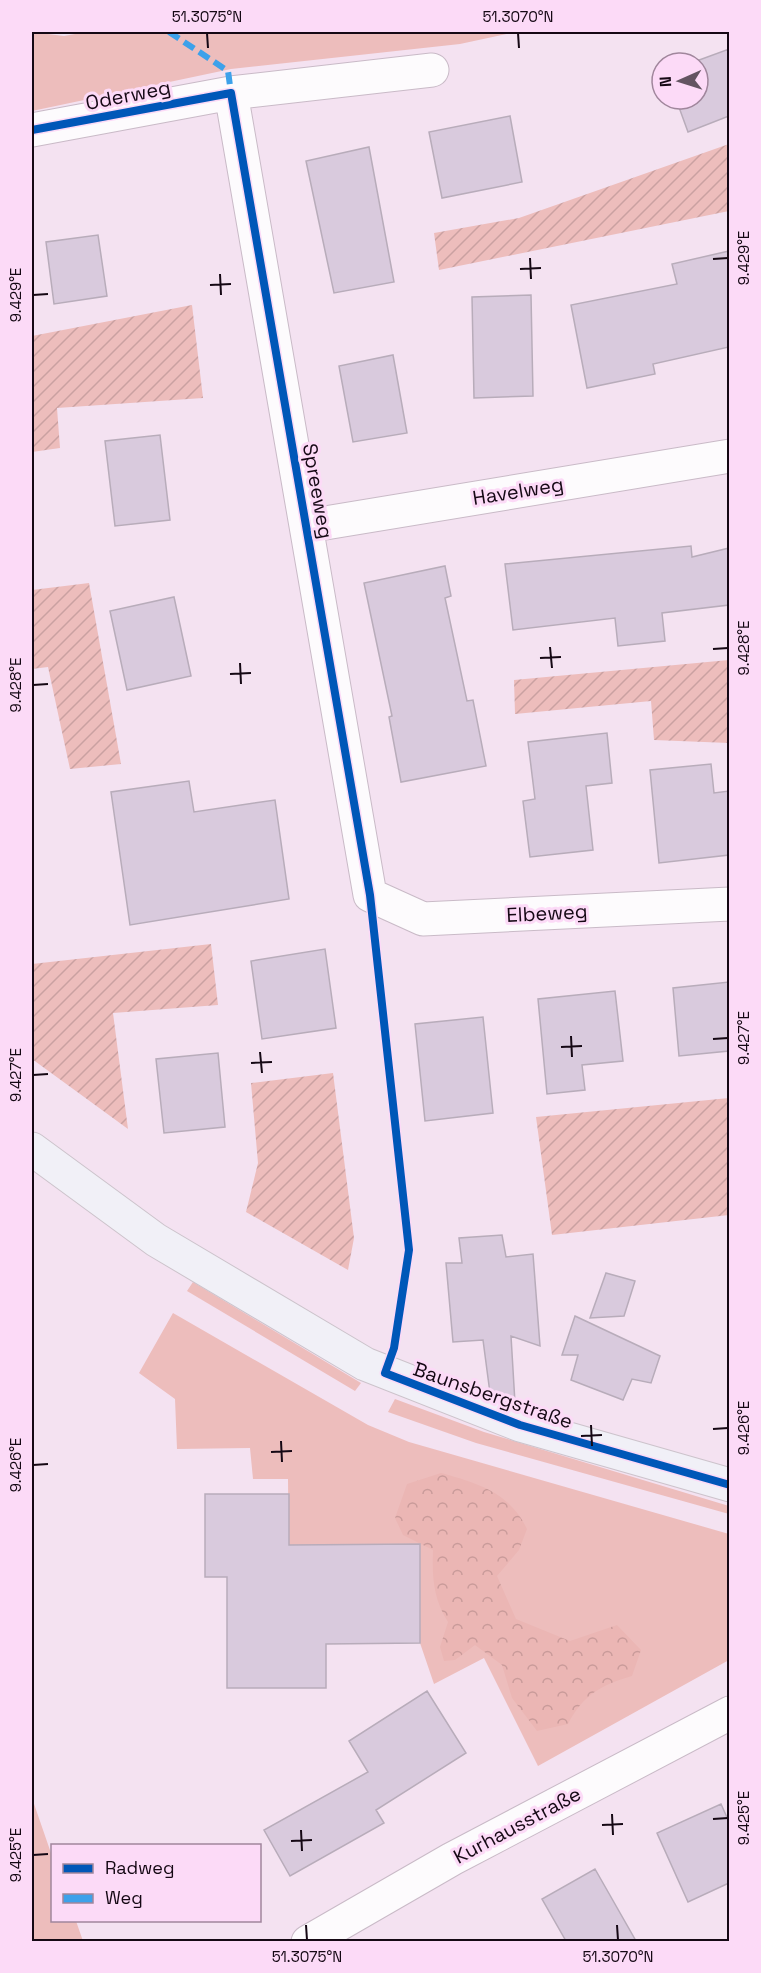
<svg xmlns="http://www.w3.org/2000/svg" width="761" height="1973" viewBox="0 0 761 1973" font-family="'Space Grotesk',sans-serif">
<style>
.green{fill:#edbdbc}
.forest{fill:url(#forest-crowns)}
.garden{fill:url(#garden-furrows)}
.building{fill:#d9cadd;stroke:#b8acba;stroke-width:1.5}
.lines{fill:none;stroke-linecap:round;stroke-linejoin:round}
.minor-casing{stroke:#c9bac7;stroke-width:35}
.major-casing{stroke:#ccc3cb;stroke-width:35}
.minor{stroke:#fdfbfd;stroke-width:33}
.major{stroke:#f1f0f7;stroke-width:33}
.quiet{stroke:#3da1ea;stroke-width:6;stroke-dasharray:12 6;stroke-linecap:butt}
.cycleway-casing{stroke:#fcdaf7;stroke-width:11}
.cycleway{stroke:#0057b8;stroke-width:8}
.ticks{fill:none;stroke:#150814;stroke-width:2}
.labels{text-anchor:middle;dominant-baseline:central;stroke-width:6;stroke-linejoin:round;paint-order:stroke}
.street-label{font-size:20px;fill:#150814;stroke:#fcdaf7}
.neatline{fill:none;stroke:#150814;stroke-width:2}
.ticks-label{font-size:15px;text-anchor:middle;fill:#150814}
</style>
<defs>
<pattern id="forest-crowns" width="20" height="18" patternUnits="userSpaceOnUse" patternTransform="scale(1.5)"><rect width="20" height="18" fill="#ebb6b4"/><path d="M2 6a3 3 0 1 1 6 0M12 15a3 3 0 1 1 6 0" fill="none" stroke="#c99b9a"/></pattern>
<pattern id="garden-furrows" width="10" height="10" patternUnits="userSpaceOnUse" patternTransform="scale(1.5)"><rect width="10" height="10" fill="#edbdbc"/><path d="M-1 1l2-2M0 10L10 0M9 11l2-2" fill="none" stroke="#caa1a1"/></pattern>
</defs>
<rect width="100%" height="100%" fill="#f4e2f1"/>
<path class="green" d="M32 32 64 36 86 32H516L460 44 231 69 32 111Z
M193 1282 361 1383 355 1391 187 1291Z
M173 1313 368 1425 409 1442 729 1534V1660L538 1766 484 1658 434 1684 420 1643V1545L289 1590 288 1479H253L250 1448 177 1449 175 1399 139 1373Z
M395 1399 484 1432 729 1506V1514L476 1443 388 1412Z
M32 1798 52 1856V1920L76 1921 83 1941H32Z"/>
<path class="forest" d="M441 1473C478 1483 510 1493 527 1529L519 1550 497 1576 516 1619 570 1641 617 1625 641 1650 632 1676C601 1685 583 1695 568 1724L537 1731 512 1698 502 1665 475 1645 455 1660 444 1661 440 1647 448 1622C433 1599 432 1576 433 1550L403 1535 395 1518 407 1484Z"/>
<path class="garden" d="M729 144V211L439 270 434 233 519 218Z
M192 305 203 398 57 408 60 448 32 452V336Z
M89 583 121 764 70 769 48 667 32 669V590Z
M729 660V743L654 740 651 701 515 714 514 680Z
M211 944 218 1005 113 1013 128 1129 32 1059V964Z
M333 1073 354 1238 348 1270 246 1212 258 1163 251 1083Z
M729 1098V1215L552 1235 536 1117Z"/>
<path class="building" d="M729 49V116L688 132 676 99H698V63H691Z
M510 116 522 182 442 198 429 132Z
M369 147 394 282 334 293 306 161Z
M98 235 107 296 54 304 46 242Z
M729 251V347L653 364 655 374 587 388 571 305 677 284 672 264Z
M531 295 533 396 474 398 472 297Z
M393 355 407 433 353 442 339 366Z
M160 435 170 520 115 526 105 441Z
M691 546 692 557 729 548V605L662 613 665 641 618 646 615 618 513 630 505 564Z
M445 566 451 596 445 598 467 701 473 700 486 766 401 782 389 717 392 716 364 583Z
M174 597 191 676 127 690 110 611Z
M607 733 612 783 586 786 593 850 530 857 523 801 535 799 528 742Z
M711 764 714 793 729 791V855L659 863 650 770Z
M189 781 194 812 275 800 289 899 130 925 111 792Z
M325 949 336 1028 262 1039 251 961Z
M729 982V1051L679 1056 673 988Z
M615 991 623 1061 582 1065 585 1090 547 1094 538 999Z
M483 1017 493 1113 425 1121 415 1024Z
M218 1053 225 1127 164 1133 156 1059Z
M502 1235 506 1257 533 1254 540 1346 511 1336 515 1403 490 1393 483 1340 453 1342 446 1263H462L459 1238Z
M606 1273 635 1281 624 1316 590 1318Z
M575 1316 660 1356 651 1383 632 1379 623 1400 571 1380 578 1355H562Z
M205 1494H289V1545L420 1544V1643L326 1644V1688H227V1577H205Z
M427 1691 466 1753 376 1810 384 1823 290 1876 264 1830 368 1772 349 1741Z
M721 1804 729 1822V1883L688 1902 657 1833Z
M595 1869 636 1941H566L542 1899Z"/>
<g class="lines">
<g class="minor-casing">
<path id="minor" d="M231 93 370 895 423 919 730 904
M32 130 231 93 432 70
M307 526 730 456
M308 1942 452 1859 730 1713"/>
</g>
<g class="major-casing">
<path id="major" d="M32 1149 156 1240 365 1364 520 1425 730 1485"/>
</g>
<use href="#minor" class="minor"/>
<use href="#major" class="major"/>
<path class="quiet" d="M169 32 228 71 231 93"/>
<g class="cycleway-casing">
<path id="cycleway" d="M32 130 231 93 370 895 409 1250 394 1348 385 1373 520 1425 730 1485"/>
</g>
<use href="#cycleway" class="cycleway"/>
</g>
<path class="ticks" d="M207 33 208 48M518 33 519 48M530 258 531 279M713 259 728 258M520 269 541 268M220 274 221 295M210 285 231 284M33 295 48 294M550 647 552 668M713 649 728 648M540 658 561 657M240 663 241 684M230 674 251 673M33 685 48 684M571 1036 572 1057M713 1039 728 1038M561 1047 582 1046M260 1052 262 1073M251 1063 272 1062M33 1075 48 1074M591 1425 592 1446M713 1429 728 1428M581 1436 602 1435M281 1441 282 1462M271 1452 292 1451M33 1465 48 1464M612 1814 613 1835M713 1819 728 1818M602 1825 623 1824M301 1830 302 1851M291 1841 312 1840M33 1855 48 1854M306 1925 307 1940M617 1925 618 1940"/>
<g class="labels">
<g class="street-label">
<text transform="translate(128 95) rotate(-11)">Oderweg</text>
<text transform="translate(318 491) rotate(80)">Spreeweg</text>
<text transform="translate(518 491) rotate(-9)">Havelweg</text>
<text transform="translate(547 913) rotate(-3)">Elbeweg</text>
<text transform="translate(493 1395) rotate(19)">Baunsbergstraße</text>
<text transform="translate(517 1825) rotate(-28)">Kurhausstraße</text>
</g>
</g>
<rect width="761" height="1973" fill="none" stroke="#fcdaf7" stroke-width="66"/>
<rect x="51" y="1844" width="210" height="78" fill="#fcdaf7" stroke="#a0869c" stroke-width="1.5"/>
<rect x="63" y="1864" width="30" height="9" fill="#0057b8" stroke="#a0869c" stroke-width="1.5"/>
<text x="105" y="1874" font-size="18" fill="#150814">Radweg</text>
<rect x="63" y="1894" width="30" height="9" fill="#3da1ea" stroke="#a0869c" stroke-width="1.5"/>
<text x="105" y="1904" font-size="18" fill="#150814">Weg</text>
<g transform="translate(680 81) rotate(267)"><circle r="28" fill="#fcdaf7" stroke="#a0869c" stroke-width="1.5"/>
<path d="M0-4.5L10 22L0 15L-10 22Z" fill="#635461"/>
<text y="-9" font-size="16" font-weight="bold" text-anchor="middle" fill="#150814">N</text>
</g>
<rect x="33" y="33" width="695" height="1907" class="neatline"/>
<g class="ticks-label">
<text x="207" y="22">51.3075°N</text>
<text x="518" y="22">51.3070°N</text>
<text transform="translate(744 258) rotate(-90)" y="5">9.429°E</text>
<text transform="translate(16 295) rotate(-90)" y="5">9.429°E</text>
<text transform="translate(744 648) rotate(-90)" y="5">9.428°E</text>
<text transform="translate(16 685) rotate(-90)" y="5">9.428°E</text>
<text transform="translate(744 1038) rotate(-90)" y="5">9.427°E</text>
<text transform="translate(16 1075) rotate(-90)" y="5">9.427°E</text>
<text transform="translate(744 1428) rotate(-90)" y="5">9.426°E</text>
<text transform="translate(16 1465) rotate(-90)" y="5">9.426°E</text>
<text transform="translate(744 1818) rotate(-90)" y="5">9.425°E</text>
<text transform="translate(16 1855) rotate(-90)" y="5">9.425°E</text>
<text x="307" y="1962">51.3075°N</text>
<text x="618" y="1962">51.3070°N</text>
</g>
</svg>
